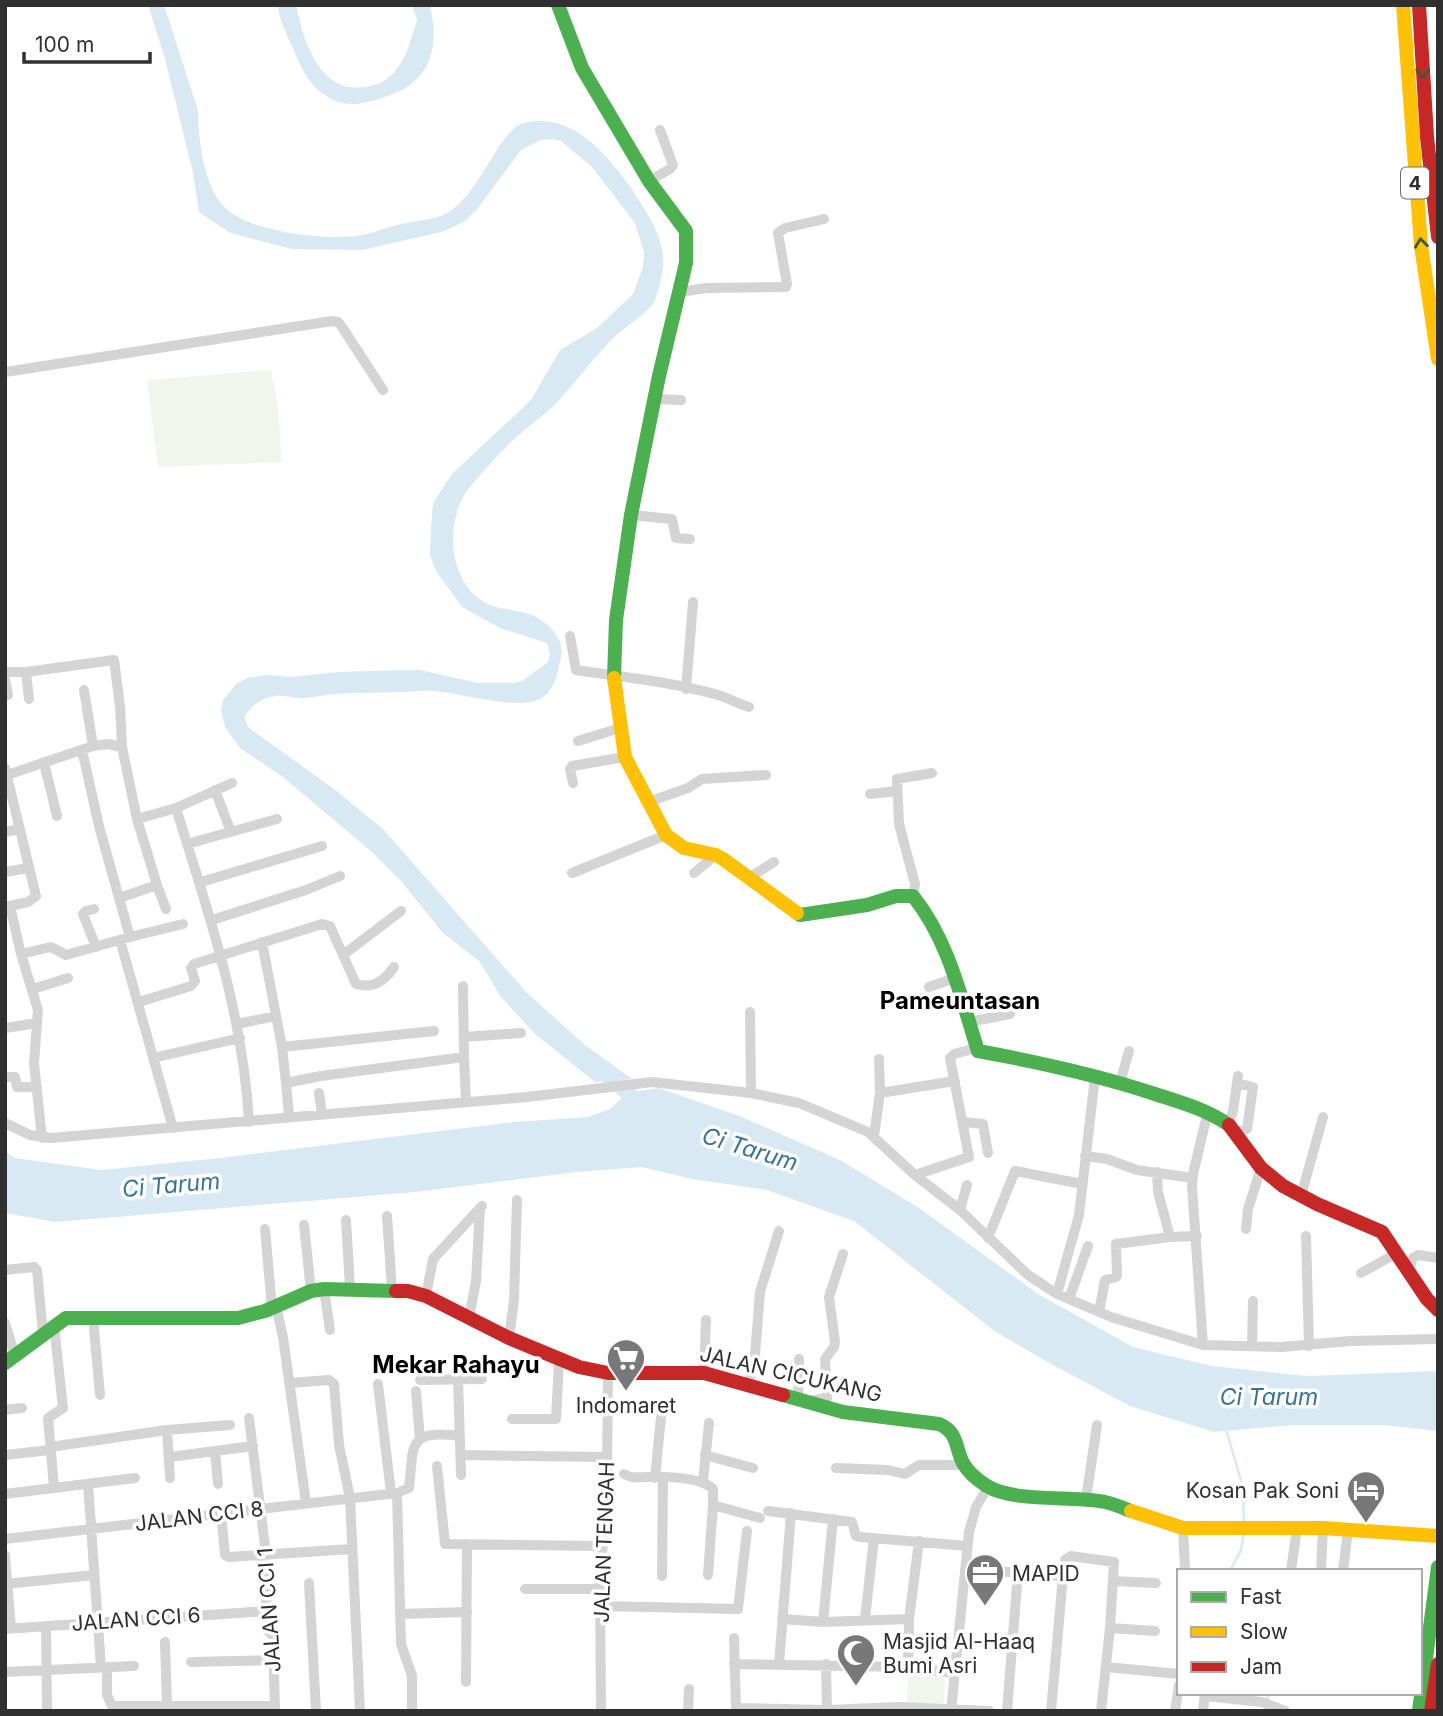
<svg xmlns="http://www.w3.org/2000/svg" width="1443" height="1716" viewBox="0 0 1443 1716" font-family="Inter,sans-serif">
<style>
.green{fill:#f1f6ec}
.water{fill:#d8e9f4}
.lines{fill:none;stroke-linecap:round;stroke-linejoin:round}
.stream{stroke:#d8e9f4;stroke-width:2.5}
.river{stroke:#d8e9f4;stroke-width:16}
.street{stroke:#d4d4d4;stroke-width:10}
.fast{stroke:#4caf50;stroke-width:14}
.slow{stroke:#ffc107;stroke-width:14}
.jam{stroke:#c62828;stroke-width:14}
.oneway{stroke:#3a5c3b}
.labels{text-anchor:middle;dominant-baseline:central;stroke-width:7;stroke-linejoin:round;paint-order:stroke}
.shield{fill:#fff;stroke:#6e6e6e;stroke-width:2}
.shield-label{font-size:19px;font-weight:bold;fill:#303030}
.street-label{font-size:21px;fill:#303030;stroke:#fff}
.poi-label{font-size:21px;fill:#303030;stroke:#fff;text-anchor:start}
.water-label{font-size:23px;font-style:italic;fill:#377399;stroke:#fff}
.quarter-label{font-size:24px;font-weight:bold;fill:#000;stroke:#fff}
</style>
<rect width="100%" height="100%" fill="#fff"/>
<path class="green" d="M271 370 278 409 282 462 158 467 147 380Z
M908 1674 945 1675 944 1705 907 1704Z"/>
<path class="water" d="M148 5H164L198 110C198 139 204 193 230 212 258 233 332 242 367 234 377 232 387 227 397 225 412 221 429 221 443 215 479 200 497 130 524 123 571 111 607 154 631 188 647 213 669 242 662 274 661 282 657 297 653 304 644 316 623 328 611 340 593 359 577 380 560 399 546 415 528 426 513 440 498 455 483 471 470 487 445 517 447 577 481 600 494 609 511 609 526 613 541 616 562 635 562 651 562 656 560 661 559 666 557 678 552 693 540 699 516 711 459 692 432 691 421 690 411 692 400 692 379 693 358 692 337 694 327 694 317 697 306 698 296 699 285 695 275 696 261 698 251 706 244 717L249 728 334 789 383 829 527 993 585 1045 632 1079 595 1082 534 1033 501 997 479 961 443 933 401 881 372 852 283 777 240 748 225 727 221 711 223 700 236 684 247 678 267 675 291 677 339 672 403 670H420L478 683H515L522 681 548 662 550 654 547 643 500 628 462 607 436 571 430 555 431 528 433 503 452 474 531 400 560 350 597 328 633 294 643 267 644 252 635 223 592 167 561 141 553 139 541 140 521 150 478 208 465 221 445 231 362 250 292 249 230 233 199 212 193 173 165 59Z
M278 5H296C303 39 319 94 364 87 375 86 389 80 396 70 407 57 412 36 417 20L412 5H430C441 55 428 86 376 100 357 105 342 107 325 95 308 85 299 63 292 46 286 33 279 20 278 5Z
M659 1088 742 1117 840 1160 919 1208 1038 1294 1133 1347 1212 1366 1306 1376 1438 1371V1431L1383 1425H1293L1214 1432 1130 1406 1051 1364 993 1330 854 1221 767 1190 692 1179 642 1167 577 1172 415 1192 56 1222 5 1213V1152L15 1158 101 1170 220 1158 515 1122 588 1117 610 1109 627 1093Z"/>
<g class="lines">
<path class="stream" d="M1226 1429 1243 1488 1244 1522
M1230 1571 1241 1550 1244 1532
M1267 1701 1269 1693"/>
<path class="river" d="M598 1067 644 1107"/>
<path class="street" d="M649 181 670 169 673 165 660 130
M680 292 707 288 786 287 787 284 778 233 785 228 824 219
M5 372 332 321 338 322 342 327 383 390
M654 399 681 400
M631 515 672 519 676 538 690 539
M570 636 576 670C624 677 672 682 718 695 729 698 738 704 749 707
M5 672H26L114 660 120 706 122 747 137 819
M26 672 29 699
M5 679 8 695
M686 689 693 602
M84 690 93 746
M578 741 620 728
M82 750 99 826 119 898
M44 763 57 816
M5 768 36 896 28 902 5 907
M7 775 93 746 108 744 122 747
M232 783 176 808C208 912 243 1012 249 1122
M573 783 570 769 572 766 625 757
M215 790 231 832
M870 794 897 791
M648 802 688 788 702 779 766 775
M5 832 20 829
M187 844 277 819
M5 872 28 868
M572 873 666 835
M694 873 716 855
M749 878 774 862
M201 882 322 846
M157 885 166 909
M913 896 915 884 899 824 897 779 932 773
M10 906 21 954
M94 909 86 911 83 914 96 947
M212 920 306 890 340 876
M130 937 183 924
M120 940 173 1128
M262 942 282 1047 286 1083
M343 955 401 911
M929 987 955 978
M33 989 68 978
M139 1002 191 986 195 981 191 968 194 964 322 924 330 926 356 984C374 989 384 981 394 967
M750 1012 751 1093
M969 1022 1010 1014
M237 1024 276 1016
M5 1028 37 1023
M464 1037 521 1033
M282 1047 434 1031
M464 1057 466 1102
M153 1058 240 1038
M5 1077H15L17 1087H37
M1120 1083 1129 1051
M1237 1083 1253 1087 1247 1129 1237 1132
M319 1093 322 1114
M880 1093 955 1081
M289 1116 286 1083 321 1076 464 1057 463 986
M964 1122 983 1124 988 1153
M5 1123 30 1135 51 1138 527 1097 652 1082 751 1093 799 1103 868 1132 915 1175 960 1210 1028 1275 1057 1294 1111 1317 1203 1345 1281 1347 1350 1341 1438 1339
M1229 1123 1233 1111 1238 1076
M874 1136 880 1093 879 1059
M42 1138 34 1063 38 1010 21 954 51 947 66 955 130 937 119 898 157 885 137 819 176 808
M1085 1156 1107 1159 1137 1170 1193 1178
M1157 1172 1158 1192 1170 1237 1197 1236
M915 1175 969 1157 950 1058 954 1054 976 1048
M1301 1196 1323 1117
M960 1210 967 1185
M387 1216 392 1289
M346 1220 350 1288
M304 1225 311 1291
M265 1229 272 1308
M1246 1229 1248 1209 1261 1168
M1306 1236 1309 1346
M988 1238 1015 1171 1082 1184
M5 1270 34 1267 37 1270 43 1334
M1409 1270 1413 1258 1418 1255 1438 1258
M1361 1273 1397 1253
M324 1289 330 1330
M1057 1294 1079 1215 1095 1077
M426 1296 433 1259 482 1206
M1069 1299 1088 1246
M276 1306 283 1337 306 1503
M1099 1312 1105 1280 1116 1277 1117 1275 1116 1244 1170 1237
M93 1317 100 1395
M469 1318 476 1281 480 1209
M5 1323 15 1356
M54 1325 63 1408 48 1418 54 1488
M509 1338 514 1300 517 1200
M1203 1345 1192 1186 1193 1174 1208 1111
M1252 1346 1253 1301
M704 1373 706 1320
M458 1379 461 1475
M420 1380 482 1379
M289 1383 329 1380 334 1384 339 1445 350 1498 360 1711
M378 1384 391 1493
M749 1384 755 1355 760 1292 779 1231
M416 1391 420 1439
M798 1400 799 1359
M814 1400 827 1398 825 1359 834 1347 835 1342 829 1297 843 1254
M5 1410 22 1408
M249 1418 266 1554 264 1562 268 1631 273 1636 275 1711
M512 1419H556L559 1360
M167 1430 170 1478
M50 1447 167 1430 230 1425
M215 1451 218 1484
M5 1455 50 1450
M461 1455 607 1457
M705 1455 753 1468
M170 1457 253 1446
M437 1466 445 1544 601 1546
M836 1468 888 1470 905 1474 919 1465H964
M624 1474C633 1479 637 1477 646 1477 663 1476 702 1477 713 1489V1505L760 1518
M655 1478 661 1417
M703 1481 709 1423
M88 1484 101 1667
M397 1493 401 1644 412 1676V1711
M5 1494 135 1478
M1086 1499 1097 1425
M768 1511 852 1522 856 1536 860 1537 967 1546
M221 1513 225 1555 229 1557 352 1549
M1183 1528 1185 1571
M5 1539 397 1493 409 1488C414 1447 406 1429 459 1436
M5 1555 11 1628
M965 1569 1063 1576
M1291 1571 1297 1528
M1321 1571 1323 1528
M1343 1571 1348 1530
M708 1575 713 1505
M662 1576 663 1478
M1113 1581 1156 1583
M309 1583 316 1711
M5 1584 94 1575
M525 1589H600
M600 1606 738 1609 747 1531
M400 1614 467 1612
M782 1619 823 1622 909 1619
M865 1619 874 1538
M823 1622 833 1519
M46 1626 47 1711
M1110 1628 1155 1631
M5 1629 267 1611
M734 1638 736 1708 827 1710 898 1707 989 1711
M165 1642 167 1704
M191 1662 273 1660
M734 1664 908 1667 955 1673
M779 1664 791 1513
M826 1664 827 1710
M107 1667V1695L112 1706H275
M908 1667 909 1619 919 1541
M1106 1667 1179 1674
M5 1672 134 1666
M466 1682 467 1544
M1205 1696 1262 1702 1285 1711
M601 1711 600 1589 607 1472 608 1373
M688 1711 689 1689
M951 1711 969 1532 976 1507 988 1487
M1007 1711 1018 1572
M1051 1711 1063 1576 1065 1560 1071 1556 1114 1562 1110 1628 1101 1711
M1175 1711 1179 1685
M1203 1711 1205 1693"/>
<path class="fast" d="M558 5 582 68 649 181 686 231V263L659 376 631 515 616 620 614 678
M797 913 800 915 867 905 896 896H913C949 941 961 998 978 1051 1038 1062 1098 1075 1155 1094 1183 1103 1205 1109 1229 1125
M5 1363 66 1318H238L265 1311 311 1291 324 1289 396 1291
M783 1395 843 1412 939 1424C958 1432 955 1447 963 1463 968 1472 979 1481 987 1486 1013 1502 1068 1496 1099 1501 1110 1502 1121 1507 1131 1511
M1419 1711 1438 1567"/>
<path class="slow" d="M1403 5 1421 246 1438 359
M614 678 625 757 666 835 684 848 716 855 723 859 797 913
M1131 1511 1183 1528H1323L1438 1536"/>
<path class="jam" d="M1419 5 1427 137 1438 237
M1229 1125 1261 1168 1283 1186 1317 1204 1382 1232 1427 1299 1438 1310
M396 1291H408L426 1296 509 1338 579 1367 608 1373H704L783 1395
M1431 1711 1438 1664"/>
</g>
<defs><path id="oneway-chevron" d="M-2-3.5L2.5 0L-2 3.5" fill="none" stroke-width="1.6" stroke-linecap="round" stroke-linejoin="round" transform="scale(1.75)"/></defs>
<g class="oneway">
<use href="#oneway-chevron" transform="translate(1423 73) rotate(87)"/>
<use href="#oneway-chevron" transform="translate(1421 243) rotate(-97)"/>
</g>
<defs>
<g id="supermarket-pin" transform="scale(2.0125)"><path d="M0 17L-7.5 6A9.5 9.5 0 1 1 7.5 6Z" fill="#787878" stroke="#fff"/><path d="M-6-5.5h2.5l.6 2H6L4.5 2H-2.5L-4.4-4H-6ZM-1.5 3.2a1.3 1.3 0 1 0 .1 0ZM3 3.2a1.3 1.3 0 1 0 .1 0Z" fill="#fff"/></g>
<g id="hotel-pin" transform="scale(2.0125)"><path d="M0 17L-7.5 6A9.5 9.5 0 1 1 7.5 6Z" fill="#787878" stroke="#fff"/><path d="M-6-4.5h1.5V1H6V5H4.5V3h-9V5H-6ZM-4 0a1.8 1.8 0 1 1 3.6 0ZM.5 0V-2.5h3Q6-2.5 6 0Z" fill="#fff"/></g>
<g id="office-pin" transform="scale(2.0125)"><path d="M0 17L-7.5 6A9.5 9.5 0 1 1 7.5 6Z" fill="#787878" stroke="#fff"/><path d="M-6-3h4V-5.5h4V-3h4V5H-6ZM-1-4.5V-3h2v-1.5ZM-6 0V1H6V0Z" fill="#fff"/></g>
<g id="mosque-pin" transform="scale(2.0125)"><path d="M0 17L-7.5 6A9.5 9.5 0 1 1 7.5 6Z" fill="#787878" stroke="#fff"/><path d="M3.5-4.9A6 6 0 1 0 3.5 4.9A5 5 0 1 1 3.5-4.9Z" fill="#fff"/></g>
</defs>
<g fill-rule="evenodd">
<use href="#supermarket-pin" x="626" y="1358"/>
<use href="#hotel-pin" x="1366" y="1490"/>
<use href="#office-pin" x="985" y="1573"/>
<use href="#mosque-pin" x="856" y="1653"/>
</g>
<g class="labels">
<rect class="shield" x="1401" y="167.5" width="28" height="31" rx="5"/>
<g class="shield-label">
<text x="1415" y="183">4</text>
</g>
<g class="street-label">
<text transform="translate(791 1374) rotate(13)">JALAN CICUKANG</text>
<text transform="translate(199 1516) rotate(-7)">JALAN CCI 8</text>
<text transform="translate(604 1542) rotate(-88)">JALAN TENGAH</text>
<text transform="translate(269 1610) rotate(-94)">JALAN CCI 1</text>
<text transform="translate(136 1619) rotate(-4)">JALAN CCI 6</text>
</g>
<g class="poi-label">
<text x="626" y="1405" text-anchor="middle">Indomaret</text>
<text x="1339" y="1490" text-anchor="end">Kosan Pak Soni</text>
<text x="1012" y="1573">MAPID</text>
<text x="883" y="1641">Masjid Al-Haaq<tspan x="883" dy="24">Bumi Asri</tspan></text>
</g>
<g class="water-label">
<text transform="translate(750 1149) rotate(17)">Ci Tarum</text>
<text transform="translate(171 1185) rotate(-5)">Ci Tarum</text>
<text x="1269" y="1397">Ci Tarum</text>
</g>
<g class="quarter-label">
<text x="960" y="1000">Pameuntasan</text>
<text x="456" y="1364">Mekar Rahayu</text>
</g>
</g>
<rect width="1443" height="1716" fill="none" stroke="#303030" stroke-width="14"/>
<rect x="1177" y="1569" width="245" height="126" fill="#ffffff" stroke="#acacac" stroke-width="2"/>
<rect x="1191" y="1592" width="35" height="10" fill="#4caf50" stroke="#acacac" stroke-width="2"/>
<text x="1240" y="1604" font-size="21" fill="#303030">Fast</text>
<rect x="1191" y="1627" width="35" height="10" fill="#ffc107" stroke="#acacac" stroke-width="2"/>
<text x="1240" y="1639" font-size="21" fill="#303030">Slow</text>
<rect x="1191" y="1662" width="35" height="10" fill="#c62828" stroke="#acacac" stroke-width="2"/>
<text x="1240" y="1674" font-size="21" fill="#303030">Jam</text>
<path d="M24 52v10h126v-10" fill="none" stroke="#303030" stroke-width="3.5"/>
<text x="35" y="52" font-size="21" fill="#303030" stroke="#ffffff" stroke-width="5" paint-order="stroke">100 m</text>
</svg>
